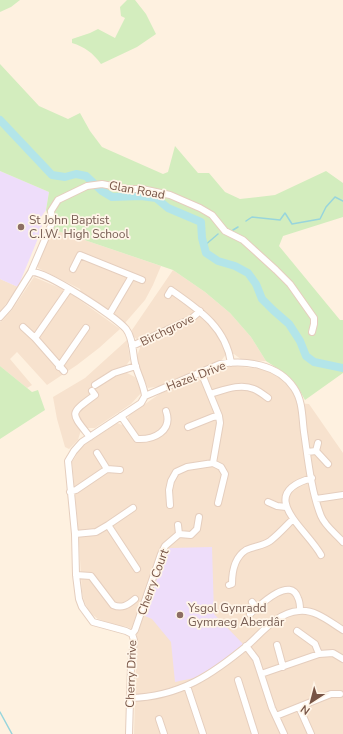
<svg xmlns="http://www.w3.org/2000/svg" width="343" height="734" viewBox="0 0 343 734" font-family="'Nunito Sans',sans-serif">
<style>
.residential{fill:#f7e2ce}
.education{fill:#eeddfa}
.green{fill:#d3edbe}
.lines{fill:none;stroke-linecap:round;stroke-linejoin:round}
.stream{stroke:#98d5dc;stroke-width:1.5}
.river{stroke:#b3e5e9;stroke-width:8}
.minor-casing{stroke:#e5cebe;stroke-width:8}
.minor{stroke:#fff;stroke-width:6}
.education-dot{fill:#8d6e63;stroke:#fff5e8;stroke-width:1.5}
.labels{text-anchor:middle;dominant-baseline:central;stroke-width:3.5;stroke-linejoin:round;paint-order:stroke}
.street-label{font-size:12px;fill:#775445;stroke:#fff5e8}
.education-label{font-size:12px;fill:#785e54;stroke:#fff5e8;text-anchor:start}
</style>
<rect width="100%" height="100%" fill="#fef1e0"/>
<path class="residential" d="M52 229 161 266 153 285 145 300 125 323 81 293 80 289 38 268 37 265Z
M173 270 205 292 230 313 251 337 266 361 242 360 234 354 227 353 221 361 177 378 161 386 148 388 140 370 137 356 140 348 139 341 133 336 132 330Z
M34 277 60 288 74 296 120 329 99 348 77 365 47 385 17 352 10 359 32 385 27 388 0 366V322L3 320 12 310Z
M0 279 18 287 0 312Z
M127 340 130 360 125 367 127 373 135 377 142 392 131 404 95 428H87L81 430 78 440 69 449 65 447 57 419 53 397 85 378Z
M234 366 261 369 274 374 285 383 293 393 297 403 309 404 343 453V734H134L137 632 128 627 114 625 98 619 90 613 84 601 82 592 78 527 72 462 76 456 77 452 87 443 117 423 122 425 127 421 129 415 161 393 185 382 222 368Z"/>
<path class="education" d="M0 171 49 192 46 210 39 220 42 224 41 231 18 287 0 279Z
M212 547 214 614 243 644 218 664 194 678 175 682 171 642 152 619 145 616 164 556 170 548Z"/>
<path class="green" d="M0 0H20L11 7 0 12Z
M127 0H135L146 14 156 34 137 47 101 64C93 53 85 47 72 43V39L90 33 98 29 115 38 125 18 121 16 120 7Z
M0 64 39 106 68 119 80 113 90 131 102 147 163 174 168 172 175 146 198 173H209L225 192 240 199 275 195 326 171 343 183V217L283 236 279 246 340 320H343V373L305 400 297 386 280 370 266 361 251 337 230 313 205 292 173 270 52 229 46 210 49 192 0 171Z
M0 366 32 392 38 390 45 410 0 439Z"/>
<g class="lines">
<path class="stream" d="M246 221 252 217 280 220 285 213 292 224 320 219 326 207 335 197 343 201
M233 230 238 227
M204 246 218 234
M0 712 12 734"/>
<path class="river" d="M0 120 52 175 65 177 76 174 86 176 102 191 112 197 141 196 156 198 168 208 201 222 202 238 206 253 218 261 235 266 248 273 256 284 262 299 273 310 289 324 300 341 306 356 314 362 343 368"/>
<g class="minor-casing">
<path id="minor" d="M73 269 80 255 142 280
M31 272C45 270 116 317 126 329 134 339 132 355 136 367 139 377 144 386 145 396
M168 295 171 290C198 309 226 327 231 363
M109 315 132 276
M0 317 9 307 31 272 52 223 51 211 58 200 87 186 102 184 127 189H142L170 195 200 208 212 215 225 231 243 240 276 270 290 284 314 318V324L312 332
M23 327 35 338 64 371
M35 338 69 289
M132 346 191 319 200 311
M59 367 86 328
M201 372 219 416 220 423 213 463
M95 385 114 373 136 366
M210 394C224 390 240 383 254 389 259 391 264 395 268 398
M145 396 220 364C246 360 278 364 294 388 303 401 302 418 304 432 308 459 311 491 321 516 325 526 336 534 343 542
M121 416 137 439C154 440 173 431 166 411
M188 427 213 417 219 416
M90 437C70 412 69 414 95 395L92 391
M316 451 318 443
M307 452 316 451 328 464
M97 453 107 469
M312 478C254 494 307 529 321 555
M70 492 76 490 107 469 120 470
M316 499 343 495
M268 502 277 506 286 507
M170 505 169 490 171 481 176 472 187 467 213 463 221 467 225 474 218 503
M108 525 137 569
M178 525 179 534
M75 534 96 532 108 525 133 508
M76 575 91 576 113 605C122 609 128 605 135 599
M229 585 232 584C232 572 235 557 246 550 254 546 263 546 270 541 278 535 286 526 293 519
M252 602 257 608
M250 614C259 606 290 575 298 598 300 602 300 606 300 610
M297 631 315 644 319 654
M132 634 135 630 161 554 165 546 179 534 191 535 197 529 199 517
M277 645 283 667
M246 646 256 659 272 708 284 734
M261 674 319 654 333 653 343 659
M238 680 255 734
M187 686 203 734
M130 698C180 697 213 674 249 644 263 631 279 612 299 611 315 609 330 622 343 630
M299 707 311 734
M276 716 331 694H340
M159 719 164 734
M129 734 131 666 134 640 132 634 126 631 93 622 82 607 79 599 76 575 75 534 68 461 74 451 82 442 141 403 145 396"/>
</g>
<use href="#minor" class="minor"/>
</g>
<g class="education-dot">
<circle cx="21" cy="227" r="4"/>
<circle cx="180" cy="615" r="4"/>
</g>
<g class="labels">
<g class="street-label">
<text transform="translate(137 190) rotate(10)">Glan Road</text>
<text transform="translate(167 330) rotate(-26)">Birchgrove</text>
<text transform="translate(196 376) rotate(-21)">Hazel Drive</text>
<text transform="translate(153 582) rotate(-70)">Cherry Court</text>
<text transform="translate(131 674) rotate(-88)">Cherry Drive</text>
</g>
<g class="education-label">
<text x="29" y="220">St John Baptist<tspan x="29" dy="14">C.I.W. High School</tspan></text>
<text x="188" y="608">Ysgol Gynradd<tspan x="188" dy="14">Gymraeg Aberdâr</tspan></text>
</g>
</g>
<g transform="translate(311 702) rotate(216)" stroke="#fff5e8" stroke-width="3" paint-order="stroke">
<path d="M0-3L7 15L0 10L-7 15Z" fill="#775445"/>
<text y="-6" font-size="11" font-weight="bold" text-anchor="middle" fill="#775445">N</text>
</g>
</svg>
